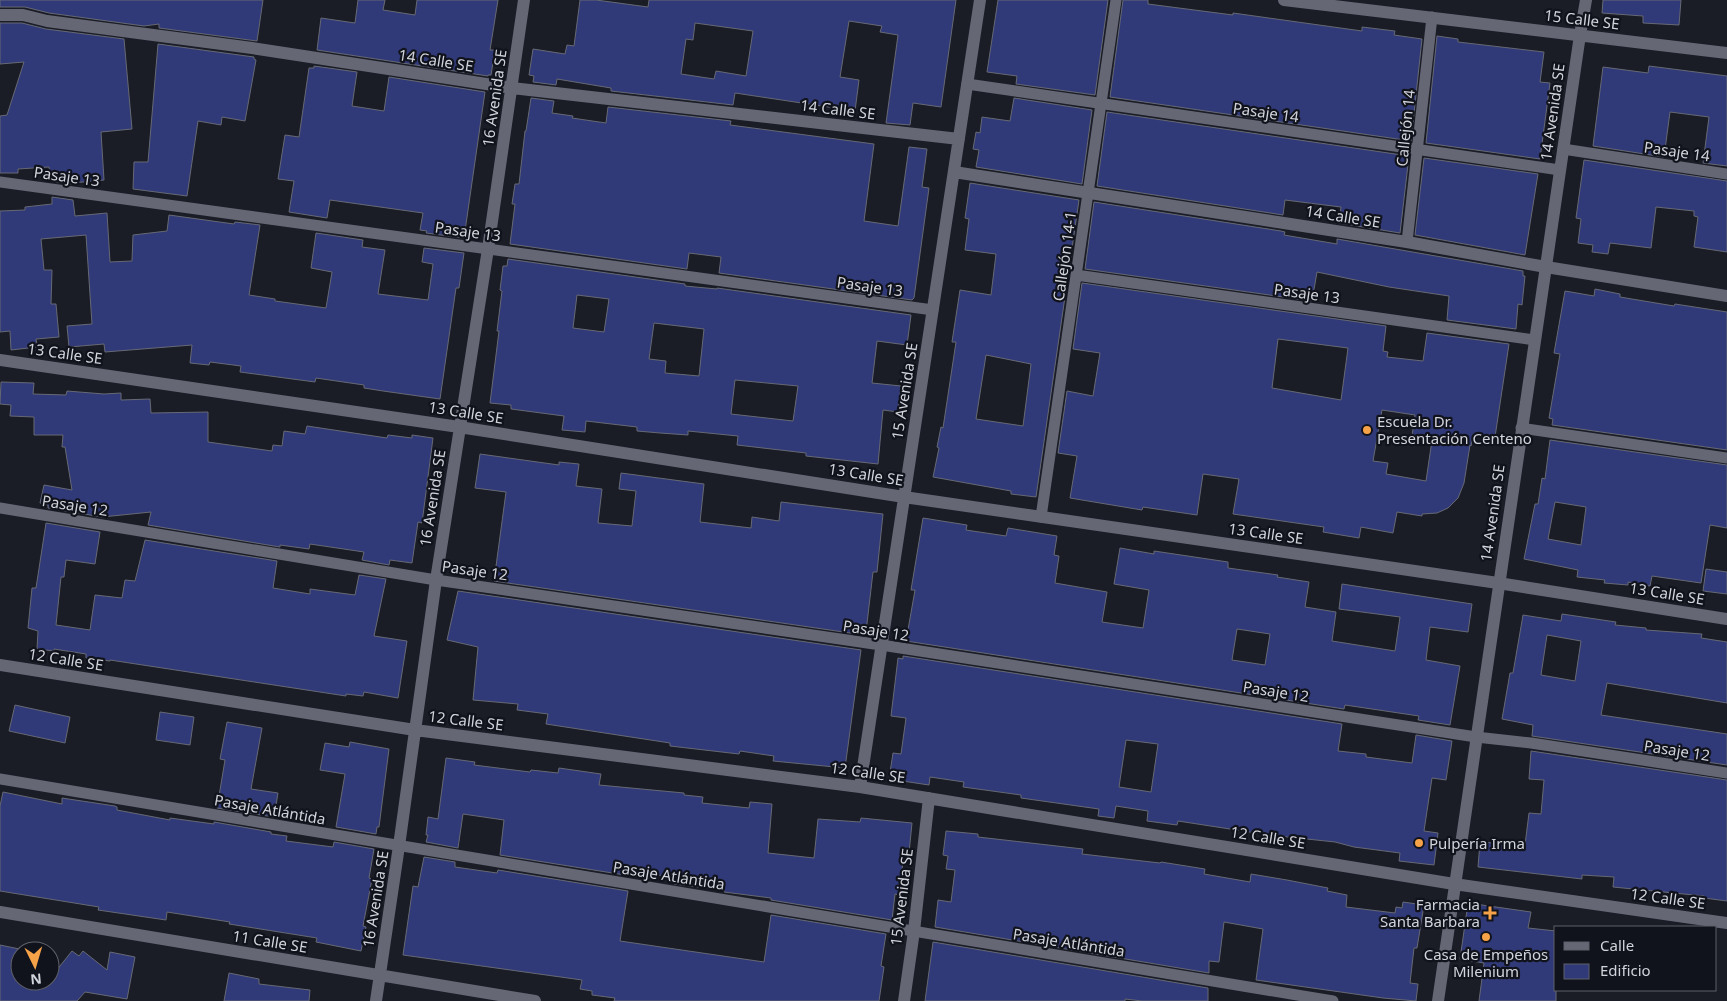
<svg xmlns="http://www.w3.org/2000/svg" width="1727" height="1001" viewBox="0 0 1727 1001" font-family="'Noto Sans',sans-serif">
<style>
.building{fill:#313a78;stroke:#666974;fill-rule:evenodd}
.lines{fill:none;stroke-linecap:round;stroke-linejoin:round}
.lane{stroke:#656874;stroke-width:11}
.street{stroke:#656874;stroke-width:12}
.secondary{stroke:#656874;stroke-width:12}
.poi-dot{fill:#f6a248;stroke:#11131c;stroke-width:2}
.labels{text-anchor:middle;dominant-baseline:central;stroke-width:4.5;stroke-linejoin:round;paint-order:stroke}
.street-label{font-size:15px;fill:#d2d4db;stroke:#11131c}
.poi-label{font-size:15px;fill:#d2d4db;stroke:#11131c;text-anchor:start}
</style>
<rect width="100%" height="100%" fill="#1a1c26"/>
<path class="building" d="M0 0H263L257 41 159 28V24L144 26 49 13 25 7H0Z
M358 0H385L383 10 415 15 417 0H498L490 50H495L491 75H488V76L317 50 321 18 355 23Z
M580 0H596L648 7 649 0H956L941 107 913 103 910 125 886 123 898 35 880 32 882 26 849 21 840 77 859 80 855 111 735 93 733 105 611 91V88L557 79 556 85 533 82 534 76 529 75 533 49 565 54 567 45 574 46ZM695 23 753 31 746 76 716 71 714 79 681 74 686 39 693 40Z
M998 0H1108L1095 95 1016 84 1017 76 987 72Z
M1123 0H1148V4L1233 15V13L1362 31V27L1395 31 1394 35 1422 39 1411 141 1110 97Z
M1603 0H1681L1679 25 1643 23V16L1602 13Z
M0 23H22L46 29 124 39 132 129 101 132 104 180 72 183V184L51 181 49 167 18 169V173H0V116L7 115 24 62 0 64Z
M1437 36 1458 39V42L1544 52 1540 82 1550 83 1540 159 1426 143Z
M158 44 254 57V59L256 60 245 121 222 117 221 125 198 121 187 196 133 189 134 162H148Z
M314 66 357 72 352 106 384 111 389 77 485 92 464 238 426 233 427 231 420 230 423 213 330 200 327 218 289 212 294 181 278 179 285 135 299 137 309 68H314Z
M1649 66 1727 76V166L1703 163 1709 117 1670 112 1664 157 1593 146 1603 67 1648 73Z
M531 98 554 101 552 113 573 116 572 118 606 123 608 107 731 121 730 125 874 144 864 221 898 226 909 147 927 149 922 187 929 188 914 298 912 300 719 273 721 257 689 253 687 269 510 244 515 204H512L515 184H519L525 131H526Z
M1014 98 1092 110 1082 184 976 167 979 150 973 149 976 132 980 133 982 117 1010 121Z
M1107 112 1409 156 1400 233 1339 223 1341 207 1285 200 1283 215 1097 186Z
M1424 158 1538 174 1525 255 1415 235Z
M1584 160 1727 181V252L1694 247 1698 217 1694 216V211L1656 207 1651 248 1610 243 1608 254 1592 252 1593 245 1578 243 1581 219 1576 218Z
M970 183 1079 200 1036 497 1011 494V491L933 477 939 448 937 447 941 427 943 428 956 342H952L960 290 991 295 996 254 965 250 969 219 965 218ZM986 355 1031 364 1023 426 976 419Z
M52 197 73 200 75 216 107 213 110 262 132 261 133 235 167 231 169 215 234 224 235 222 260 225 249 295 275 299V301L326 308 332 272 311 268 316 233 363 240 362 247 385 250 378 294 428 300 433 264 422 262 424 248 464 253 459 288H456L440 399 383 391 364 388V385L316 378 315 382 240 372 241 366 210 362 209 365 190 363 192 345 105 352 104 344 69 347 67 326 92 324 86 235 41 239 44 270H52L51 304H56L59 337 36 339 37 347 11 350 10 331 0 332V211L25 210V207L52 204Z
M1094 202 1281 231 1285 232 1284 235 1337 244V239L1523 271V276H1525L1522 305 1518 304 1516 329 1447 320 1449 296 1389 287 1317 272 1312 301 1085 269Z
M508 259 685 284V286L717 289V288L911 315 907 345 877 341 872 383 901 386 898 412 883 410 878 464 806 456V453L737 445 738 436 688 431V435L660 433 637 431V427L586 421 585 432 562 430 564 416 511 409V405L490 403 499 331H497L502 291 500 290 503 266H507ZM577 295 609 299 604 332 573 328ZM654 323 704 329 699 376 665 373 666 361 649 359ZM735 380 798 386 793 421 731 414Z
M1082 283 1386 326 1383 351 1388 352 1387 357 1423 361 1427 333 1509 344 1495 437 1473 434 1471 446 1470 445 1464 483 1458 498 1448 508 1437 513 1422 514V516L1397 512 1393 533 1361 527 1359 538 1323 532 1324 527 1233 514 1239 479 1203 474 1197 515 1143 507 1142 510 1070 498 1077 456 1058 453 1067 391 1093 396 1100 353 1073 349ZM1278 339 1348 348 1341 400 1272 388ZM1382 410 1415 415 1412 436 1432 440 1426 481 1386 474 1388 463 1373 461Z
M1595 289 1620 294V297L1674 306 1675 304 1727 312V450L1552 425 1553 419 1549 418 1560 354 1554 353 1565 291 1594 296Z
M1 382 34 383 33 394 66 395 67 391 104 394 121 393V400L150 399 151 413 208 412V442L272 451 273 445 282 446 284 431 305 434 307 426 387 438 388 435 412 438V435L433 438 422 523 418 522 412 563 390 560 389 565 362 560 364 552 310 544 309 549 280 545V547L148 525 151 512 102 517 48 508V505L40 503 44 485 72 490 65 447H62L63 435H34V417L10 416 11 405 0 404Z
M1550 440 1727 465V528L1710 525 1701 583 1652 576 1650 586 1628 582V585L1604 583 1605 580 1577 577 1578 570 1524 559 1535 504H1538L1542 478 1545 479ZM1555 502 1586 507 1581 545 1548 539Z
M480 454 559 465V462L579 464 576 486 602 489 598 523 632 526 636 491 619 489 621 473 704 484 700 522 751 528 752 517 779 521 781 502 883 514 877 572H873L866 632H864V635L494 581 506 492 475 488Z
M923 518 967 525 966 530 1006 536 1008 528 1057 536 1054 555 1059 556 1055 583 1107 592 1102 622 1143 628 1149 590 1114 584 1120 548 1154 554V551L1228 562V568L1278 575 1277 577 1309 582 1305 607 1336 612 1332 641 1395 651 1400 617 1339 609 1342 584 1472 604 1468 632 1430 627 1426 660 1460 666 1450 725 1418 720 1419 716 1345 705 1344 709 906 641 915 590H911ZM1237 629 1270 634 1265 665 1232 660Z
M46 523 100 532 95 564 66 560 64 577H61L56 625 90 630 95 595 122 598 125 580 135 581 145 540 277 561 273 588 310 594V589L355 595 359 575 386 579 374 636 407 641 398 698 364 692 363 696 346 694V696L110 660V661L86 658V654L54 649V651L37 649 38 631 28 628 32 588H36Z
M1706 569 1727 572V594L1703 591Z
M458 591 861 650 845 768 773 761 774 756 740 751 739 754 670 746V743L546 724 548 714 517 710 518 704 473 700 478 647 447 640Z
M1562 614 1616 622 1615 625 1646 628V630L1702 634 1701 638 1727 642V703L1607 683 1601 715 1727 734V765L1532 736 1533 725 1502 719 1510 673H1513L1523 615 1561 621ZM1547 635 1581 641 1575 681 1541 675Z
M903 656 1342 724 1338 751 1366 754V757L1412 763 1416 735 1452 741 1446 780 1432 778 1424 831 1438 833 1434 865 1399 861 1400 853 1354 847 1335 842 1269 835 1178 821 1177 825 1147 821 1148 811 1116 806 1114 818 1098 816 1099 809 1021 798V795L963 787 964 782 930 777 929 785 889 779 893 753 901 754 906 718 891 716 898 658 903 659ZM1126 740 1158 744 1151 792 1119 787Z
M15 705 70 717 65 743 9 731Z
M160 712 194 717 190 745 156 740Z
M227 722 262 728 251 789 278 793 274 817 217 808 225 760 220 759Z
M350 742 389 749 379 827H377L376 834 336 827 345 774 320 770 325 743 349 747Z
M1531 751 1727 780V901L1704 898V896L1613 887 1614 877 1582 875V879L1478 867 1480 842 1525 845 1529 813 1541 814 1544 780 1529 779Z
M446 758 475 762 474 765 530 772 531 770 558 773 559 768 601 774 599 785 684 793V795L703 797 702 803 749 808 750 802 772 804 768 853 814 858 818 819 860 822 861 818 912 823 909 853H904L899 895 895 894 892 920 771 900V898L724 892V890L674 884 675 877 631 872V876L500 855 504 820 463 814 458 848 426 842 428 835H426L428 817 438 819Z
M3 792 62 804V798L115 806 117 807V810L170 820V818L214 824V822L271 832V834L287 836 286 841 333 847 334 842 374 849 369 878 372 879 363 926 366 927 361 951 316 942 317 938 229 924 230 922 167 912 166 920 98 910 99 907 0 891V806Z
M946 831 978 834V837L1083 849 1082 854 1160 863 1161 862 1205 869 1204 874 1250 882 1251 874 1287 880 1328 888 1327 891 1347 895 1346 907 1395 913 1396 907 1402 908 1403 902 1424 905 1417 948H1414L1410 983 1418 984 1416 1001 1383 998 1256 980 1263 929 1224 922 1219 962 1209 961V973L935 927 938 900 951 902 955 870 946 869 948 856 943 855Z
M424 857 455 862V867L497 873 498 870 628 891 620 941 764 962 771 915 886 934 881 966 884 967 879 1001H614L615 998 592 995V991L580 989 582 980 403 955 413 886 418 887Z
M1468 903 1531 912 1528 928 1556 931V1001H1479L1484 963 1460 959Z
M933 942 1208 988V1001H1142L1125 999V1001H925Z
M0 945 29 951H20V981H50V959L52 976 72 951 79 956 83 951 107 970 110 952 135 957 127 999 85 992 77 1001H0Z
M229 973 259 979V984L310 990 309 1001H224Z"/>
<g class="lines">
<path class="lane" d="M967 84 1560 170
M1563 149 1727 174
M0 182 933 310
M1407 242 1432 17
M1076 275 1535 340
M1521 428 1727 458
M0 508 436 580 881 645 1476 737 1531 743 1727 773
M1041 517 1116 0
M0 779 1333 1001"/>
<path class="street" d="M0 15H23L47 21 252 48 512 88 959 139
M1580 35 1586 0
M954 172 1407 242 1546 267 1727 296
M0 360 459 427 904 497 1498 583 1727 619
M0 665 415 730 860 787 1454 884 1727 923
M860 787 980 0
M0 912 535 1001
M376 1001 399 846 436 580 488 249 524 0
M904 1001 914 931 929 798"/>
<path class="secondary" d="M1284 0 1727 53
M1438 1001 1580 35"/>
</g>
<g class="poi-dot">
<circle cx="1367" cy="430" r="5"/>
<circle cx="1419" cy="843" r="5"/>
<path d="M1487.5 905.5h5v5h5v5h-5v5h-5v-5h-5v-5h5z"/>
<circle cx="1486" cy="937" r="5"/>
</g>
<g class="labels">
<g class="street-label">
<text transform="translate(1582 19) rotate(7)">15 Calle SE</text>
<text transform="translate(436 60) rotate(9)">14 Calle SE</text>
<text transform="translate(494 98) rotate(-82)">16 Avenida SE</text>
<text transform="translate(838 109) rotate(7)">14 Calle SE</text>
<text transform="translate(1266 112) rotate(8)">Pasaje 14</text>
<text transform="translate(1552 112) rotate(-82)">14 Avenida SE</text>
<text transform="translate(1405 128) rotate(-84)">Callejón 14</text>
<text transform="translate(1677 151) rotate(8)">Pasaje 14</text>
<text transform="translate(67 176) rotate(8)">Pasaje 13</text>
<text transform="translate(1343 216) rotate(9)">14 Calle SE</text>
<text transform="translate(468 231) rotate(8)">Pasaje 13</text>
<text transform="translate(1064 256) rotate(-82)">Callejón 14-1</text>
<text transform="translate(870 286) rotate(8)">Pasaje 13</text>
<text transform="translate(1307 293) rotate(8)">Pasaje 13</text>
<text transform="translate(65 353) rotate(8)">13 Calle SE</text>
<text transform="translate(904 391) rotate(-81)">15 Avenida SE</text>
<text transform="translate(466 412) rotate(9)">13 Calle SE</text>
<text transform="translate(866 474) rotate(9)">13 Calle SE</text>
<text transform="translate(432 498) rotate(-81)">16 Avenida SE</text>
<text transform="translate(75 505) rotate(9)">Pasaje 12</text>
<text transform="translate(1492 513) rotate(-82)">14 Avenida SE</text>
<text transform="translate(1266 533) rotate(8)">13 Calle SE</text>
<text transform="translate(475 570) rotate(8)">Pasaje 12</text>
<text transform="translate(1667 593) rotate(9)">13 Calle SE</text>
<text transform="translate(876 630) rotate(9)">Pasaje 12</text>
<text transform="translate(66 659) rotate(9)">12 Calle SE</text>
<text transform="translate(1276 691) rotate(9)">Pasaje 12</text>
<text transform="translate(466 720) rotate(7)">12 Calle SE</text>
<text transform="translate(1677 750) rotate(9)">Pasaje 12</text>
<text transform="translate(868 772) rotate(8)">12 Calle SE</text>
<text transform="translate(270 809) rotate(10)">Pasaje Atlántida</text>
<text transform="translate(1268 837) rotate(9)">12 Calle SE</text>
<text transform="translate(669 875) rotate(9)">Pasaje Atlántida</text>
<text transform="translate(901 897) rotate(-83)">15 Avenida SE</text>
<text transform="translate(1668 898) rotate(8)">12 Calle SE</text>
<text transform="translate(375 899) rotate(-81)">16 Avenida SE</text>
<text transform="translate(270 941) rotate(9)">11 Calle SE</text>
<text transform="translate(1069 942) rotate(9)">Pasaje Atlántida</text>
</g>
<g class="poi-label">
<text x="1377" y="421">Escuela Dr.<tspan x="1377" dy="17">Presentación Centeno</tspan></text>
<text x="1429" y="843">Pulpería Irma</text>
<text x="1480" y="904" text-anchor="end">Farmacia<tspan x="1480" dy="17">Santa Barbara</tspan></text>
<text x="1486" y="954" text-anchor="middle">Casa de Empeños<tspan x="1486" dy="17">Milenium</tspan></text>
</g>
</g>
<rect x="1554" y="926" width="162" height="65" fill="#11131c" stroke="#5e6068"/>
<rect x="1564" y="942" width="25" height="8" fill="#656874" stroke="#5e6068"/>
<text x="1600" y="951" font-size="15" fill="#d2d4db">Calle</text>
<rect x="1564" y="964" width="25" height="15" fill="#313a78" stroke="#5e6068"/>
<text x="1600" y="976" font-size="15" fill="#d2d4db">Edificio</text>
<g transform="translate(35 966) rotate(175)"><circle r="24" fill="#11131c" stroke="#5e6068"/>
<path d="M0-4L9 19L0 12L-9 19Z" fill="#f6a248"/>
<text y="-8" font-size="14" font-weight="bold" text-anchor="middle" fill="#d2d4db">N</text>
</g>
</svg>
